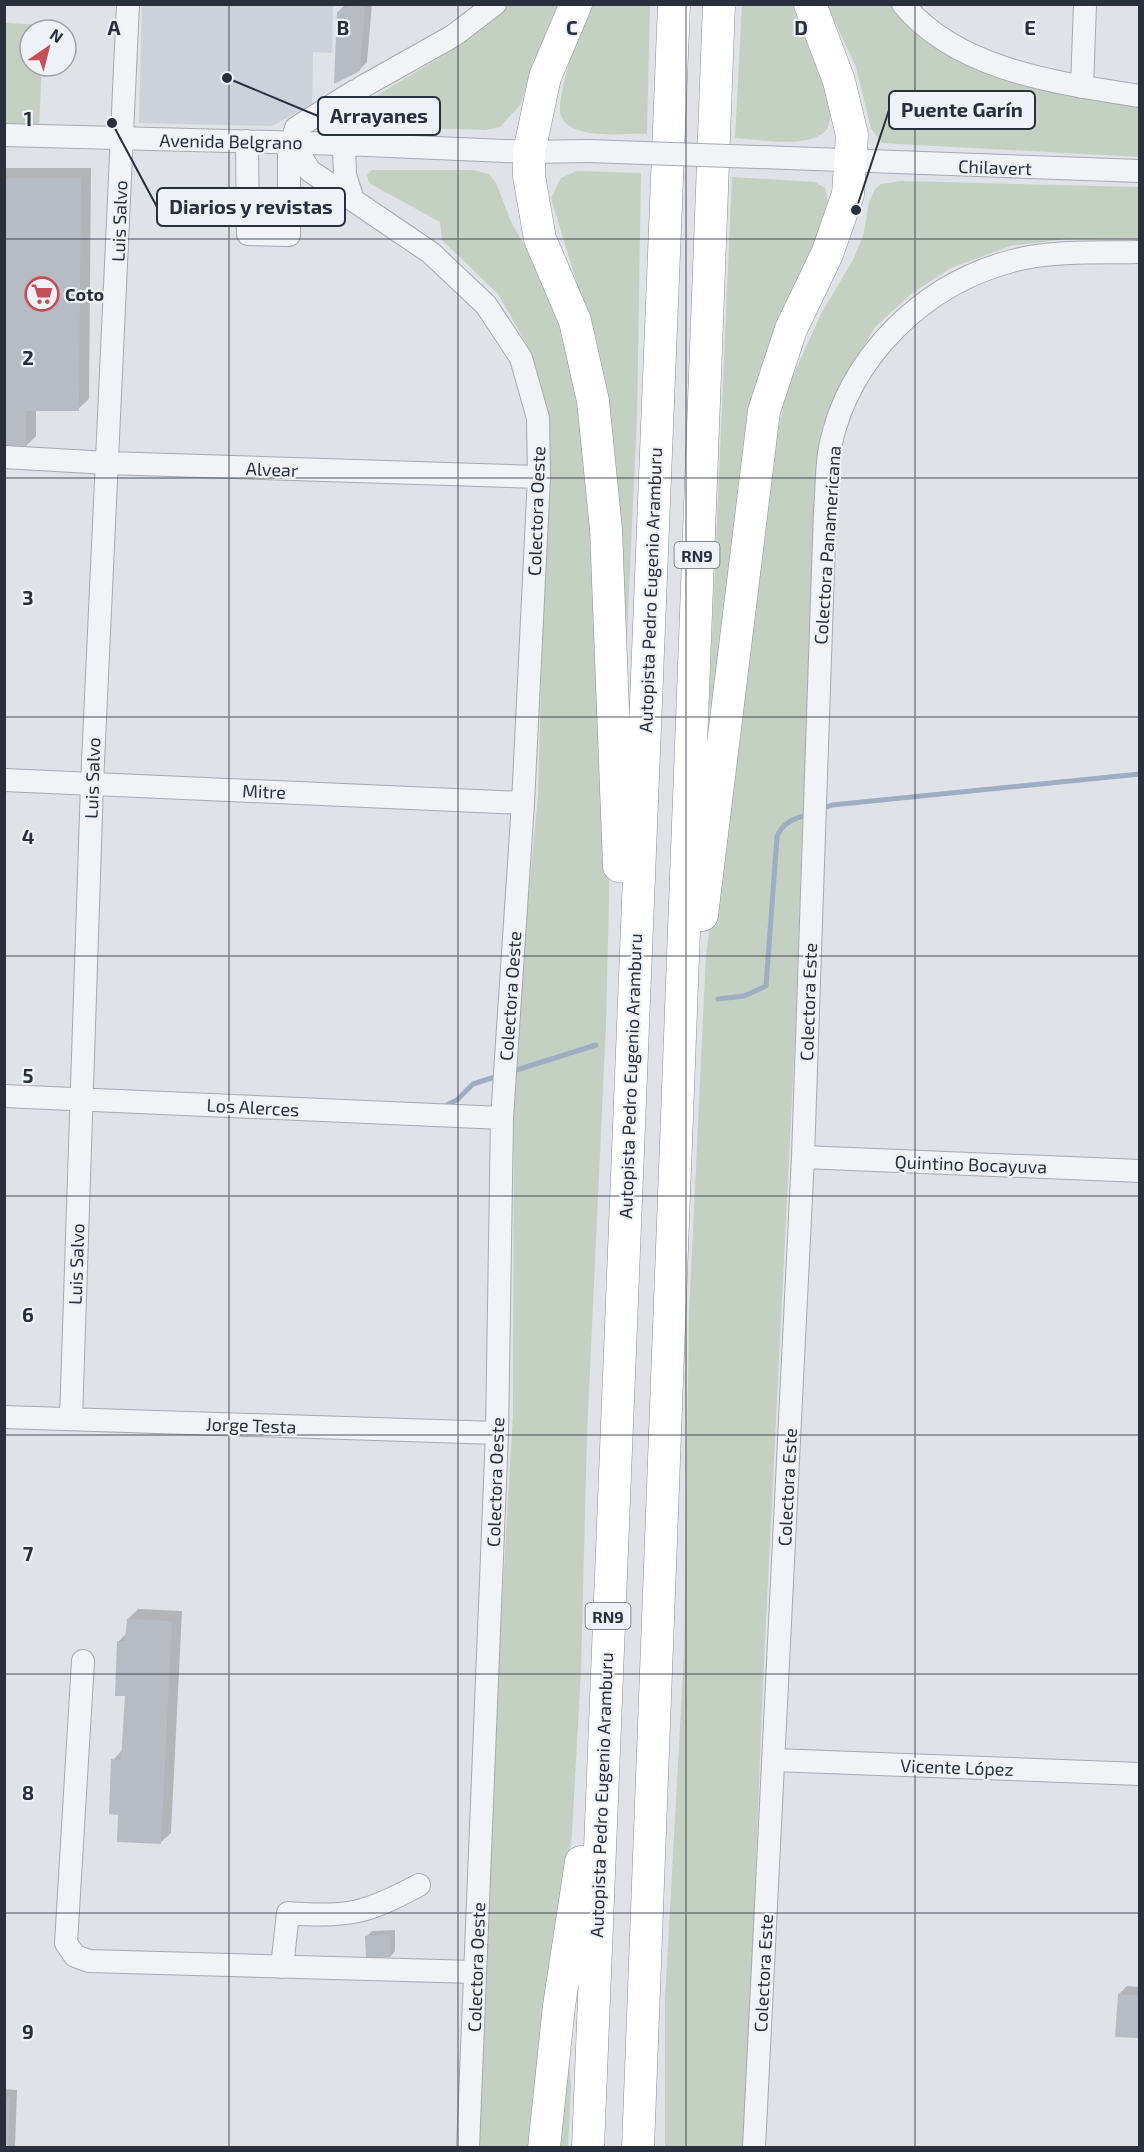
<svg xmlns="http://www.w3.org/2000/svg" width="1144" height="2152" viewBox="0 0 1144 2152" font-family="'Exo 2',sans-serif">
<style>
.built{fill:#cdd1d9}
.green{fill:#c4d0c1}
.shadow{fill:#0003}
.lines{fill:none;stroke-linecap:round;stroke-linejoin:round}
.stream{stroke:#9dadc4;stroke-width:5}
.building{fill:#b7bbc3}
.minor-casing{stroke:#a5a9b1;stroke-width:24}
.highway-casing{stroke:#888f9d;stroke-width:33}
.minor{stroke:#f1f3f6;stroke-width:22}
.highway{stroke:#fff;stroke-width:32}
.minor-bridge-casing{stroke:#a5a9b1;stroke-width:24;stroke-linecap:butt}
.minor-bridge{stroke:#f1f3f6;stroke-width:22}
.grid{fill:none;stroke:#292f3d;stroke-width:1.5;stroke-opacity:0.55}
.labels{text-anchor:middle;dominant-baseline:central;stroke-width:4.5;stroke-linejoin:round;paint-order:stroke}
.shield{fill:#eef1f5;stroke:#646974;stroke-width:1.5}
.shield-label{font-size:16px;font-weight:bold;fill:#292f3d}
.street-label{font-size:18px;fill:#292f3d;stroke:#eef1f5}
.poi-label{font-size:18px;font-weight:bold;fill:#292f3d;stroke:#eef1f5;text-anchor:start}
.grid-label{font-size:20px;text-anchor:middle;font-weight:bold;fill:#292f3d;stroke:#eef1f5;stroke-width:4.5;stroke-linejoin:round;paint-order:stroke}
.leader{fill:none;stroke:#292f3d;stroke-width:2}
.callout-dot{fill:#292f3d;stroke:#eef1f5;stroke-width:2}
.callout{fill:#eef1f5;stroke:#292f3d;stroke-width:2}
.callout-label{font-size:20px;text-anchor:middle;font-weight:bold;fill:#292f3d}
</style>
<rect width="100%" height="100%" fill="#dfe2e7"/>
<path class="built" d="M142 5H333L332 53 313 52 312 104 272 126 139 123Z"/>
<path class="green" d="M505 5H567L533 61 521 104 500 127 485 130 390 127C378 122 370 119 369 105L376 96 451 51Z
M589 5H650L647 134C624 133 594 138 573 128 567 126 560 118 560 111 559 87 580 29 589 5Z
M742 5H801L831 110C830 116 830 123 827 129 811 150 758 139 735 138Z
M827 5H890L901 17 1067 92 1139 107V157L882 143 871 129 856 67Z
M4 23 43 25V30H30V66H42L39 126 5 125Z
M372 170H473L489 174 496 183 512 224 536 265 556 290 591 423 610 857 606 1024 587 1434 581 1670 572 1834 535 2147H477L499 1655 513 1414 514 1052 538 796 548 431 542 389 527 345 498 294 442 240 440 222 369 183 367 175Z
M577 171 641 173 637 417 623 721 597 350 551 198 561 178Z
M732 177 815 182 825 188 829 207 792 311 716 739 709 704Z
M901 181 1139 187V238L1066 239 1010 246 951 268 911 294 875 327 838 389 821 431 815 479 795 1038 763 1681 745 2147 665 2148V2000L684 1655 689 1314 706 955 768 476 787 389 822 312 853 260 863 236 869 202 875 189 881 184Z
M567 2035 571 2086 568 2147 551 2148Z"/>
<path class="shadow" d="M346 4H372L367 62 359 70 338 12Z
M4 168H91L89 399 78 409H36V436L26 446 4 445Z
M138 1609 182 1611 171 1833 160 1843 120 1813 113 1760 123 1749 126 1695 119 1641 127 1633 128 1619Z
M395 1930V1951L391 1956 367 1936 372 1931Z
M1127 1986 1140 1987V2037L1119 1994Z
M4 2089 17 2090 15 2148H4Z"/>
<g class="lines">
<path class="stream" d="M821 809 832 805 1140 774
M718 999 744 996 766 986 777 837C782 822 795 819 809 814
M510 1072 596 1045
M445 1106 457 1100 473 1084 498 1076"/>
</g>
<path class="building" d="M351 4H365L360 71 334 84 337 12Z
M4 178H81L79 411H26V448L4 447Z
M127 1619 172 1621 161 1844 117 1842 118 1815 109 1814 111 1759 121 1760 125 1696H115L117 1641H125Z
M390 1935 391 1957 366 1958 365 1936Z
M1118 1994 1140 1995V2038L1115 2037Z
M4 2097H10L8 2148H4Z"/>
<g class="lines">
<g class="minor-casing">
<path id="minor" d="M903 4C958 71 1059 83 1140 96
M1082 87 1085 4
M4 135 344 144 529 152 588 151
M247 141 248 234 289 235V142
M788 158 1140 171
M353 200 310 171 292 143 296 128 355 91
M4 457 108 463 539 477
M4 780 523 803
M4 1096 502 1118
M803 1157 1140 1171
M4 1417 497 1433
M71 1419 92 784 128 4
M83 1661 66 1943 75 1956 89 1961 475 1972
M774 1760 1140 1774
M282 1967 288 1913C348 1918 367 1913 419 1885
M468 2148 497 1433 502 1118 523 803 539 477 538 418 521 358 486 305 431 253 353 200 345 175 343 123 345 109 362 87 453 36 495 4
M754 2148 803 1157 825 511C827 490 826 468 830 447 849 356 924 284 1012 261 1052 250 1098 253 1140 252"/>
</g>
<g class="highway-casing">
<path id="highway" d="M576 4 545 77 529 152V176L540 239 575 321 593 401 606 529 619 866
M702 915 764 411 791 329 827 254 848 194 852 135 839 81 810 4
M544 2148 559 2006 581 1862
M588 2148 674 4
M638 2148 719 4"/>
</g>
<use href="#minor" class="minor"/>
<use href="#highway" class="highway"/>
<g class="minor-bridge-casing">
<path id="minor-bridge" d="M588 151 788 158"/>
</g>
<use href="#minor-bridge" class="minor-bridge"/>
</g>
<path class="grid" d="M229 4V2148M458 4V2148M686 4V2148M915 4V2148M4 239H1140M4 478H1140M4 717H1140M4 956H1140M4 1196H1140M4 1435H1140M4 1674H1140M4 1913H1140"/>
<defs>
<g id="supermarket-ring" transform="scale(1.725)"><circle r="9.5" fill="#eef1f5" stroke="#c34e57" stroke-width="1.5"/><path d="M-6-5.5h2.5l.6 2H6L4.5 2H-2.5L-4.4-4H-6ZM-1.5 3.2a1.3 1.3 0 1 0 .1 0ZM3 3.2a1.3 1.3 0 1 0 .1 0Z" fill="#c34e57"/></g>
</defs>
<g fill-rule="evenodd">
<use href="#supermarket-ring" x="42" y="294"/>
</g>
<g class="labels">
<g class="shield">
<rect x="674.5" y="542" width="45" height="26" rx="4.5"/>
<rect x="585.5" y="1603" width="45" height="26" rx="4.5"/>
</g>
<g class="shield-label">
<text x="697" y="555">RN9</text>
<text x="608" y="1616">RN9</text>
</g>
<g class="street-label">
<text transform="translate(231 141) rotate(1)">Avenida Belgrano</text>
<text transform="translate(995 167) rotate(2)">Chilavert</text>
<text transform="translate(119 221) rotate(-88)">Luis Salvo</text>
<text transform="translate(272 469) rotate(2)">Alvear</text>
<text transform="translate(536 511) rotate(-88)">Colectora Oeste</text>
<text transform="translate(827 545) rotate(-86)">Colectora Panamericana</text>
<text transform="translate(650 590) rotate(-88)">Autopista Pedro Eugenio Aramburu</text>
<text transform="translate(92 778) rotate(-88)">Luis Salvo</text>
<text transform="translate(264 791) rotate(2)">Mitre</text>
<text transform="translate(510 996) rotate(-86)">Colectora Oeste</text>
<text transform="translate(808 1002) rotate(-88)">Colectora Este</text>
<text transform="translate(630 1076) rotate(-88)">Autopista Pedro Eugenio Aramburu</text>
<text transform="translate(253 1107) rotate(3)">Los Alerces</text>
<text transform="translate(971 1164) rotate(2)">Quintino Bocayuva</text>
<text transform="translate(76 1264) rotate(-88)">Luis Salvo</text>
<text transform="translate(251 1425) rotate(2)">Jorge Testa</text>
<text transform="translate(495 1482) rotate(-88)">Colectora Oeste</text>
<text transform="translate(787 1487) rotate(-87)">Colectora Este</text>
<text transform="translate(957 1767) rotate(2)">Vicente López</text>
<text transform="translate(601 1795) rotate(-88)">Autopista Pedro Eugenio Aramburu</text>
<text transform="translate(476 1967) rotate(-88)">Colectora Oeste</text>
<text transform="translate(763 1973) rotate(-87)">Colectora Este</text>
</g>
<g class="poi-label">
<text x="65" y="294">Coto</text>
</g>
</g>
<g class="grid-label">
<text x="114" y="35">A</text>
<text x="343" y="35">B</text>
<text x="572" y="35">C</text>
<text x="801" y="35">D</text>
<text x="1030" y="35">E</text>
<text x="28" y="126">1</text>
<text x="28" y="365">2</text>
<text x="28" y="605">3</text>
<text x="28" y="844">4</text>
<text x="28" y="1083">5</text>
<text x="28" y="1322">6</text>
<text x="28" y="1561">7</text>
<text x="28" y="1800">8</text>
<text x="28" y="2039">9</text>
</g>
<path class="leader" d="M856 210L889 110M227 78L318 116M112 123L157 207"/>
<g class="callout-dot">
<circle cx="856" cy="210" r="6"/>
<circle cx="227" cy="78" r="6"/>
<circle cx="112" cy="123" r="6"/>
</g>
<g class="callout">
<rect x="889" y="91" width="146" height="38" rx="6"/>
<rect x="318" y="97" width="122" height="38" rx="6"/>
<rect x="157" y="188" width="188" height="38" rx="6"/>
</g>
<g class="callout-label">
<text x="962" y="117">Puente Garín</text>
<text x="379" y="123">Arrayanes</text>
<text x="251" y="214">Diarios y revistas</text>
</g>
<rect width="1144" height="2152" fill="none" stroke="#292f3d" stroke-width="12"/>
<g transform="translate(48 48) rotate(35)"><circle r="28" fill="#eef1f5" stroke="#9fa3ab" stroke-width="1.5"/>
<path d="M0-4.5L10 22L0 15L-10 22Z" fill="#c34e57"/>
<text y="-9" font-size="16" font-weight="bold" text-anchor="middle" fill="#292f3d">N</text>
</g>
</svg>
